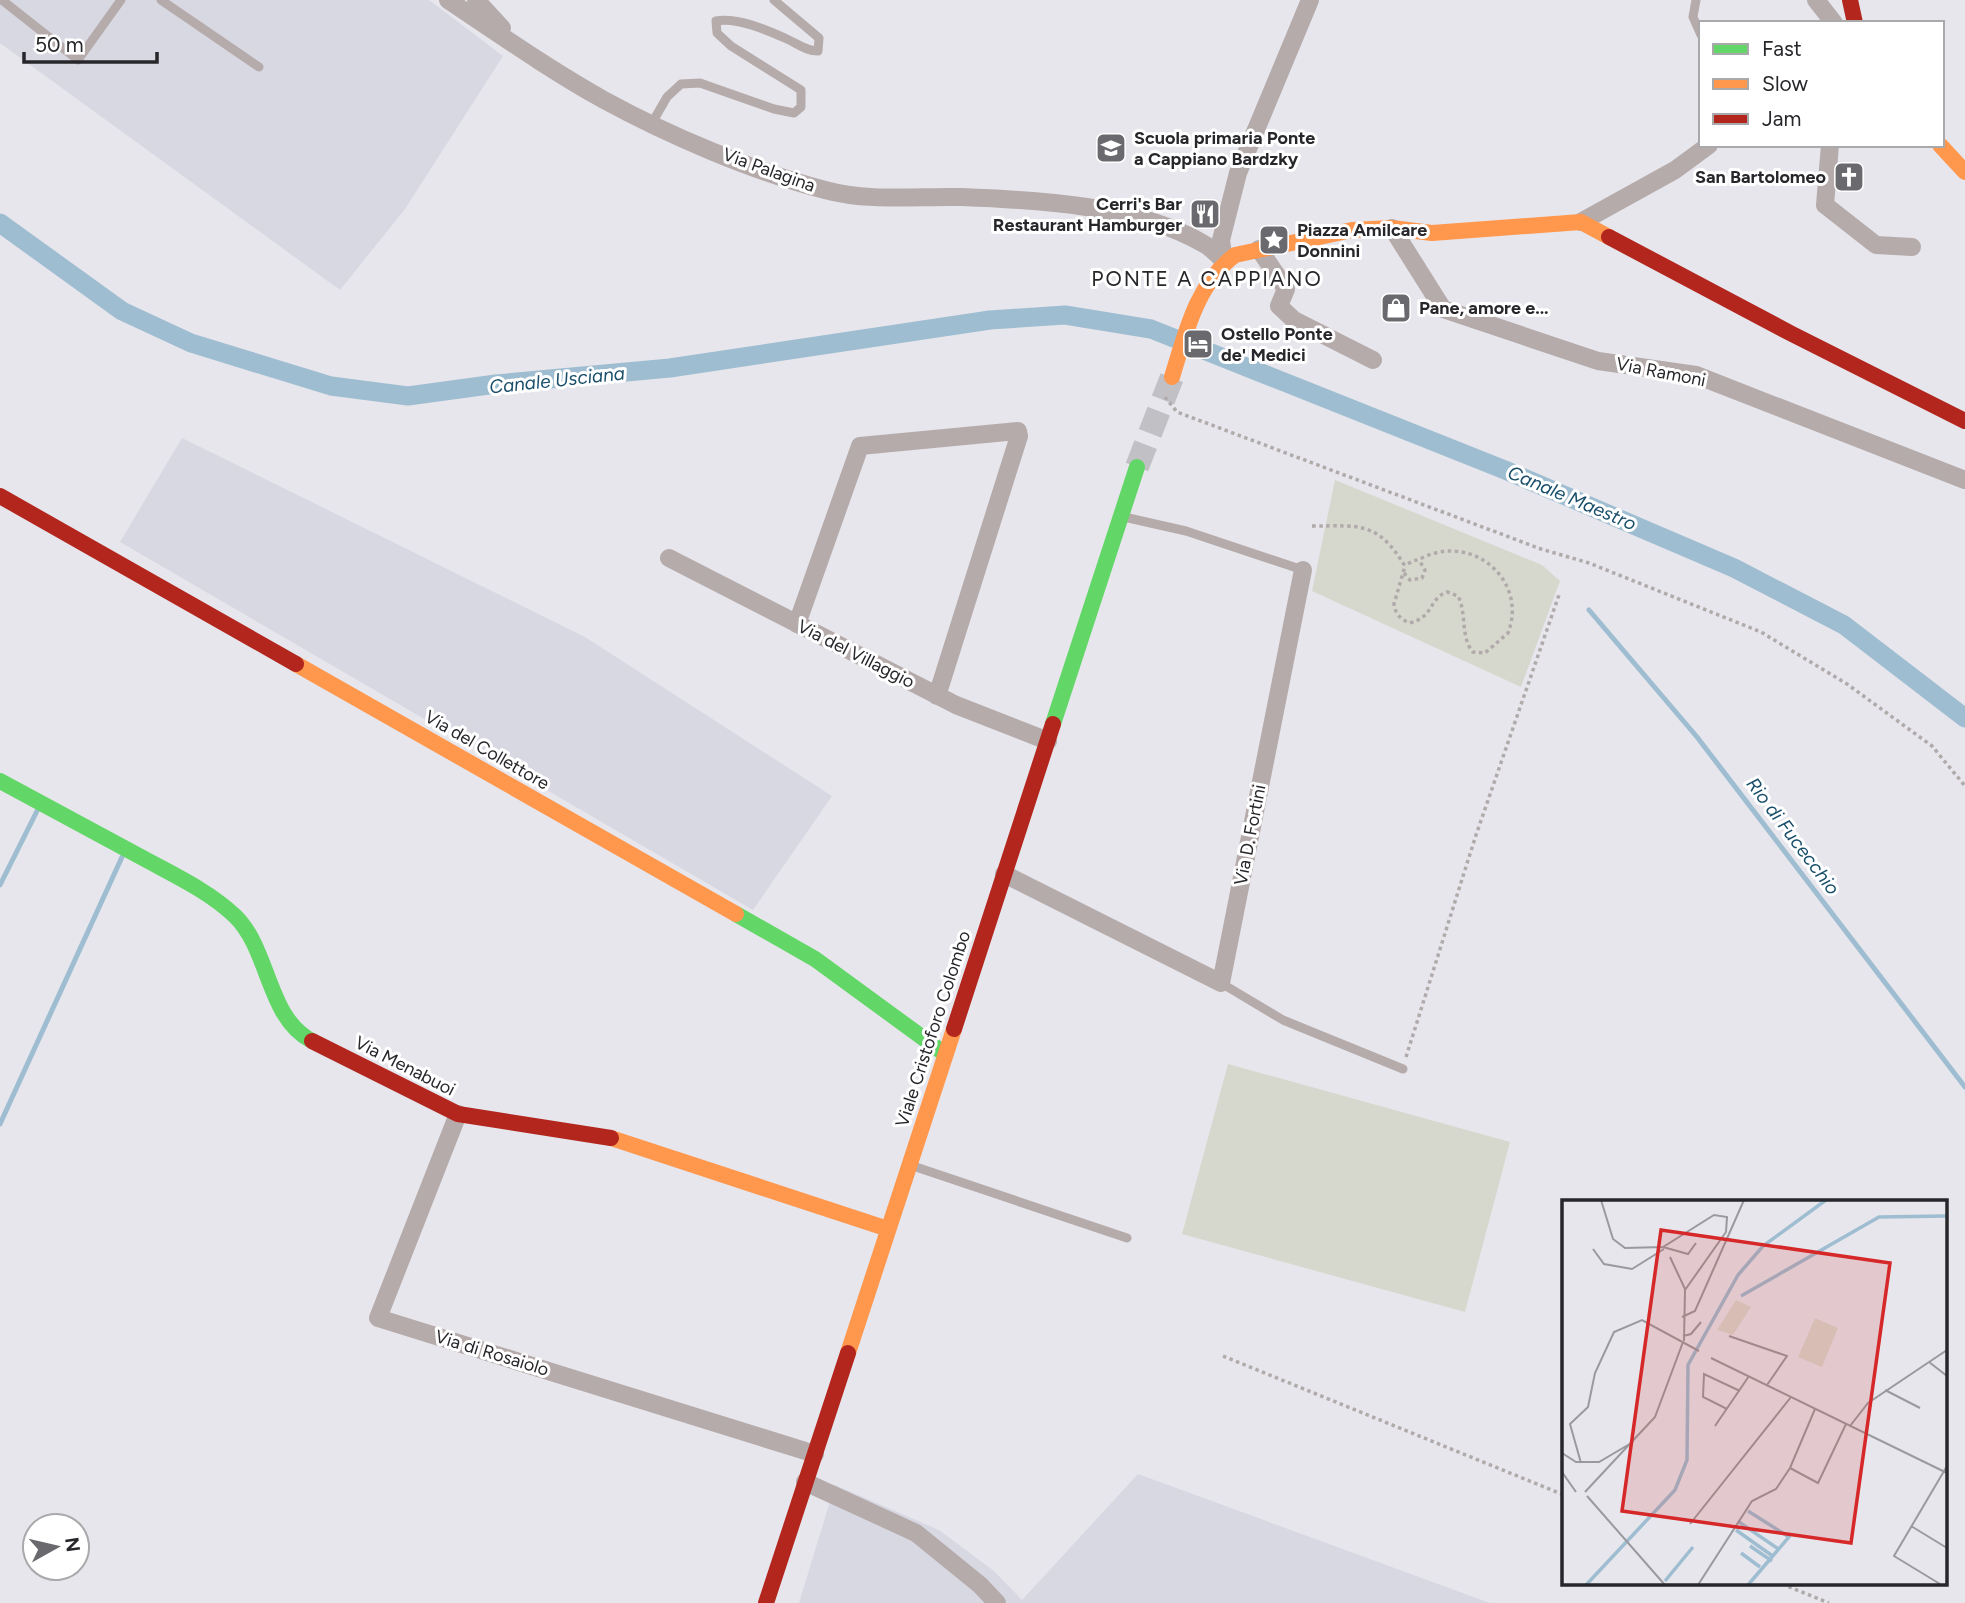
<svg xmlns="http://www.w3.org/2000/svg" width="1965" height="1603" viewBox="0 0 1965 1603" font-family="Figtree,sans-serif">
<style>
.built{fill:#d8d8e3}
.green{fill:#d7d8cd}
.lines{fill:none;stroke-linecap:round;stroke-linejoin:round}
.stream{stroke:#9fbdd1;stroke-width:5}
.canal{stroke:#9fbdd1;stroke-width:19}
.secondary-tunnel{stroke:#c0c0c5;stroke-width:24;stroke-dasharray:24 12;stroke-linecap:butt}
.path{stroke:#b0aaab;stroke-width:3.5;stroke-dasharray:3.5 3.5;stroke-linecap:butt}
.lane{stroke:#b6abab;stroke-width:9}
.street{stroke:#b6abab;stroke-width:18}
.fast{stroke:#63d668;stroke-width:16}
.slow{stroke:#ff974d;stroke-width:16}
.jam{stroke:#b3261e;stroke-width:16}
.labels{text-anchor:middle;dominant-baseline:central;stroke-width:6;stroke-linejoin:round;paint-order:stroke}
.poi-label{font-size:18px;font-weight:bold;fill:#27262a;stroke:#fff;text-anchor:start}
.street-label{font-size:18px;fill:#27262a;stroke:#fff}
.water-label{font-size:19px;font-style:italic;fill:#194f6a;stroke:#fff}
.quarter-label{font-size:21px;letter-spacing:2px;fill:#27262a;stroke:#fff}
.inset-river{fill:none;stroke:#9fbdd1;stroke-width:3.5}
.inset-road{fill:none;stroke:#9a999e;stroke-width:2}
.view{fill:#d62828;fill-opacity:0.15;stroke:#d62828;stroke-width:3.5}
.inset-edge{fill:none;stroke:#27262a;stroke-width:3.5}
</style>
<rect width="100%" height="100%" fill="#e6e6ec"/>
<path class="built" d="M0 0H429L503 56 405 209 340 290 0 43Z
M182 438 585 637 832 796 753 910 120 542Z
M1138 1474 1490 1603H799L835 1485 939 1530 994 1571 1022 1600Z"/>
<path class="green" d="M1335 480 1542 565 1560 581 1521 687 1312 591Z
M1228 1064 1510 1142 1465 1312 1182 1234Z"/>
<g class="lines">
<path class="stream" d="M1589 610 1697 737 1965 1087
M0 885 37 811
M0 1124 122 857"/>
<path class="canal" d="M0 223 122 311 191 343 331 386 408 396 496 384 670 368 990 320 1065 315 1151 329 1505 470 1734 568 1844 625 1965 718"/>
<path class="secondary-tunnel" d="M1137 467 1172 377"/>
<path class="path" d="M1165 397 1177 412 1541 549 1589 563 1761 632 1847 684 1932 746 1965 786
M1312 526C1361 526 1377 521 1405 566L1394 604C1395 614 1401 619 1409 623 1434 618 1428 599 1447 592L1458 596C1467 613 1460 637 1473 652L1485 653 1508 633C1528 581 1474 534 1424 557 1417 560 1411 561 1405 566
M1404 573 1410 580 1422 578 1425 570 1419 560
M1406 1057 1476 835 1560 592
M1223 1356 1564 1495
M1782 1584 1829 1603"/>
<path class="lane" d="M2 0 78 60 121 0
M161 0 259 67
M1696 0 1693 17 1701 35
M652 123 667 97 681 84 700 83 774 109 794 113 801 107V90L731 46 717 33 716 21C737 17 767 30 787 39 798 44 806 51 818 51L819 38 774 0
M1124 517 1186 531 1303 570
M1221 983 1283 1020 1403 1069
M910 1165 1127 1238"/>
<path class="street" d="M448 0C499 34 550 70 604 100 668 135 754 172 825 190 869 202 916 196 962 197 1038 200 1138 205 1204 244 1212 248 1218 256 1224 261
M476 0 502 28
M1816 0 1834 23
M1830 145 1825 205 1876 245 1912 247
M1581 222 1675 170 1709 145
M1392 228 1443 309 1598 361 1696 375 1965 480
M1259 249 1286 289 1279 306 1294 320 1373 360
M1224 261 1221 240 1238 173 1310 0
M669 558 956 705 1048 741
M797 624 860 446 1018 431 1019 436 937 696
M1004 874 1221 983 1303 570
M458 1114 378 1318 815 1454
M805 1482 916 1533 980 1585 997 1603"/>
<path class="fast" d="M1053 724 1137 467
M0 781C47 806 94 832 141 857 172 874 209 891 235 916 270 950 267 1018 312 1041
M736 914 815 959 945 1054"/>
<path class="slow" d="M1940 145 1965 172
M1172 377C1186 332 1196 285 1235 255L1352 230 1392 228 1432 233 1581 222 1609 237
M296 664 736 914
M611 1138 888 1229
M848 1353 954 1029"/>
<path class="jam" d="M1850 0 1855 23
M1609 237 1792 334 1965 421
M0 496 296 664
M954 1029 1053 724
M312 1041 458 1114 611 1138
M766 1603 848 1353"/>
</g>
<defs>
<g id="school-square" transform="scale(1.575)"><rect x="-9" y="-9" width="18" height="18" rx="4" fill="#6a696e" stroke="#fff"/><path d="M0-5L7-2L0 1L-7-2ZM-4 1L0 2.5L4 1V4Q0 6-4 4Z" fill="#fff"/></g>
<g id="church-square" transform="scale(1.575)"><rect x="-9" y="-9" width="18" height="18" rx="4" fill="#6a696e" stroke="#fff"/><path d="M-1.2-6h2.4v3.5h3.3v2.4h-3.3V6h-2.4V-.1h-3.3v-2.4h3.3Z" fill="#fff"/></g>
<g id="restaurant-square" transform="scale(1.575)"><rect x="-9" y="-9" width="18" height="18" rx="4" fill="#6a696e" stroke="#fff"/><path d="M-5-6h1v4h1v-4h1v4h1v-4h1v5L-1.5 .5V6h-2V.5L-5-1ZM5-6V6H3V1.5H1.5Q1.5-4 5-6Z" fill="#fff"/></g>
<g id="sight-square" transform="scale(1.575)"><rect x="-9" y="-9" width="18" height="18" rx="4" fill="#6a696e" stroke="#fff"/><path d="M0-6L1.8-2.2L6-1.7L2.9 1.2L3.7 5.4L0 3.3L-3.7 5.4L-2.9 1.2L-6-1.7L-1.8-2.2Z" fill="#fff"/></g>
<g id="shop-square" transform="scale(1.575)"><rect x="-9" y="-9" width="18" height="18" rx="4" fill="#6a696e" stroke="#fff"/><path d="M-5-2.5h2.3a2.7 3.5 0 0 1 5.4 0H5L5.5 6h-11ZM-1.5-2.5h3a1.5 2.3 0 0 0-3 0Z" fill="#fff"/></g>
<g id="hotel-square" transform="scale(1.575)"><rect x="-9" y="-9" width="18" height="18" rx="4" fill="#6a696e" stroke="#fff"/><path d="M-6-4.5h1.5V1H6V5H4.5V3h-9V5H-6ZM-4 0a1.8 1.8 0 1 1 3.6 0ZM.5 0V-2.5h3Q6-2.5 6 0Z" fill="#fff"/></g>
</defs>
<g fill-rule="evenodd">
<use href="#school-square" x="1111" y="148"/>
<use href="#church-square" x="1849" y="177"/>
<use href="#restaurant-square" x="1205" y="214"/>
<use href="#sight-square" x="1274" y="240"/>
<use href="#shop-square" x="1396" y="308"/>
<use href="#hotel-square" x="1198" y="344"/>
</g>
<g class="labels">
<g class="poi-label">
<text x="1134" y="138">Scuola primaria Ponte<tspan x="1134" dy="21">a Cappiano Bardzky</tspan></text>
<text x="1826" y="177" text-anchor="end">San Bartolomeo</text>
<text x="1182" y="204" text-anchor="end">Cerri's Bar<tspan x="1182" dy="21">Restaurant Hamburger</tspan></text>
<text x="1297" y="230">Piazza Amilcare<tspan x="1297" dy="21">Donnini</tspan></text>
<text x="1419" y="308">Pane, amore e...</text>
<text x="1221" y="334">Ostello Ponte<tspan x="1221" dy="21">de' Medici</tspan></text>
</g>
<g class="street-label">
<text transform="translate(769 170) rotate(20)">Via Palagina</text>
<text transform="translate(1661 372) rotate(11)">Via Ramoni</text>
<text transform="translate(856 654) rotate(27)">Via del Villaggio</text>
<text transform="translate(487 750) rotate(30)">Via del Collettore</text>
<text transform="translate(1250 835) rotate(-79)">Via D. Fortini</text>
<text transform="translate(933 1029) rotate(-72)">Viale Cristoforo Colombo</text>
<text transform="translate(405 1066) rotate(27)">Via Menabuoi</text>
<text transform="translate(492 1353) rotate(17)">Via di Rosaiolo</text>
</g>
<g class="water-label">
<text transform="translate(557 380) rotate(-6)">Canale Usciana</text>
<text transform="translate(1572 498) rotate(23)">Canale Maestro</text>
<text transform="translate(1793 836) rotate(53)">Rio di Fucecchio</text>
</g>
<g class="quarter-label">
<text x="1207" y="278">PONTE A CAPPIANO</text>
</g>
</g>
<g transform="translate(1562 1200)">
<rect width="385" height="385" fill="#e6e6ec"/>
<path d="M174 100 189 107 171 135 155 130ZM253 118 276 128 260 167 236 157Z" fill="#d7d8cd"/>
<path class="inset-river" d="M179 96 317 17 385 16M186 311 227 337 186 385M177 322 218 350M174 330 212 357M188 346 210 361M179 353 198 367M103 381 131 347M24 385 113 290 125 260 126 165 176 75 201 46 264 0"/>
<path class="inset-road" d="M39 0 51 39 63 48 101 47 152 15 165 17 164 32 123 90 122 141M101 47 126 54 134 43M31 49 42 64 70 69 102 49M108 57 123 89M120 117 133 111 182 0M121 136 129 134 139 122M167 136 225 156 205 185M149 158 385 273M367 162 385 176M323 190 358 208M165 209 141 197 142 174 178 191M153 226 187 176M288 226 306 203 385 150M0 253 14 262H37L71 242M19 263 8 224 26 207 33 173 52 132 80 120 137 151M228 268 256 283 284 224M0 272 14 292M23 292 93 217 121 142M25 296 103 385M128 324 229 197M349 326 385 348M378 384 332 356 385 266M136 385 190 301 214 289 228 268 253 209"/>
<path class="view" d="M99 30 328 63 289 343 60 311Z"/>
<rect width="385" height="385" class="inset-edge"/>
</g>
<rect x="1699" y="21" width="245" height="126" fill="#ffffff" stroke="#a9a8aa" stroke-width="2"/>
<rect x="1713" y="44" width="35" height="10" fill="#63d668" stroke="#a9a8aa" stroke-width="2"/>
<text x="1762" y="56" font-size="21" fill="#27262a">Fast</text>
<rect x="1713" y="79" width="35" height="10" fill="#ff974d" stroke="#a9a8aa" stroke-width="2"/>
<text x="1762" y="91" font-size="21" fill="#27262a">Slow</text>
<rect x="1713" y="114" width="35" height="10" fill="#b3261e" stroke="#a9a8aa" stroke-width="2"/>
<text x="1762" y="126" font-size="21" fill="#27262a">Jam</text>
<g transform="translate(56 1547) rotate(82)"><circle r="33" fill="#ffffff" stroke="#a9a8aa" stroke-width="2"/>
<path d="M0-5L12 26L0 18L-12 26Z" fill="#6a696e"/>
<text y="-10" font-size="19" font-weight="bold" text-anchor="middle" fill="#27262a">N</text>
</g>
<path d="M24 52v10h133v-10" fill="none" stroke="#27262a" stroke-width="3.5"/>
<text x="35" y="52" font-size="21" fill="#27262a" stroke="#ffffff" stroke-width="5" paint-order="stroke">50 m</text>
</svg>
